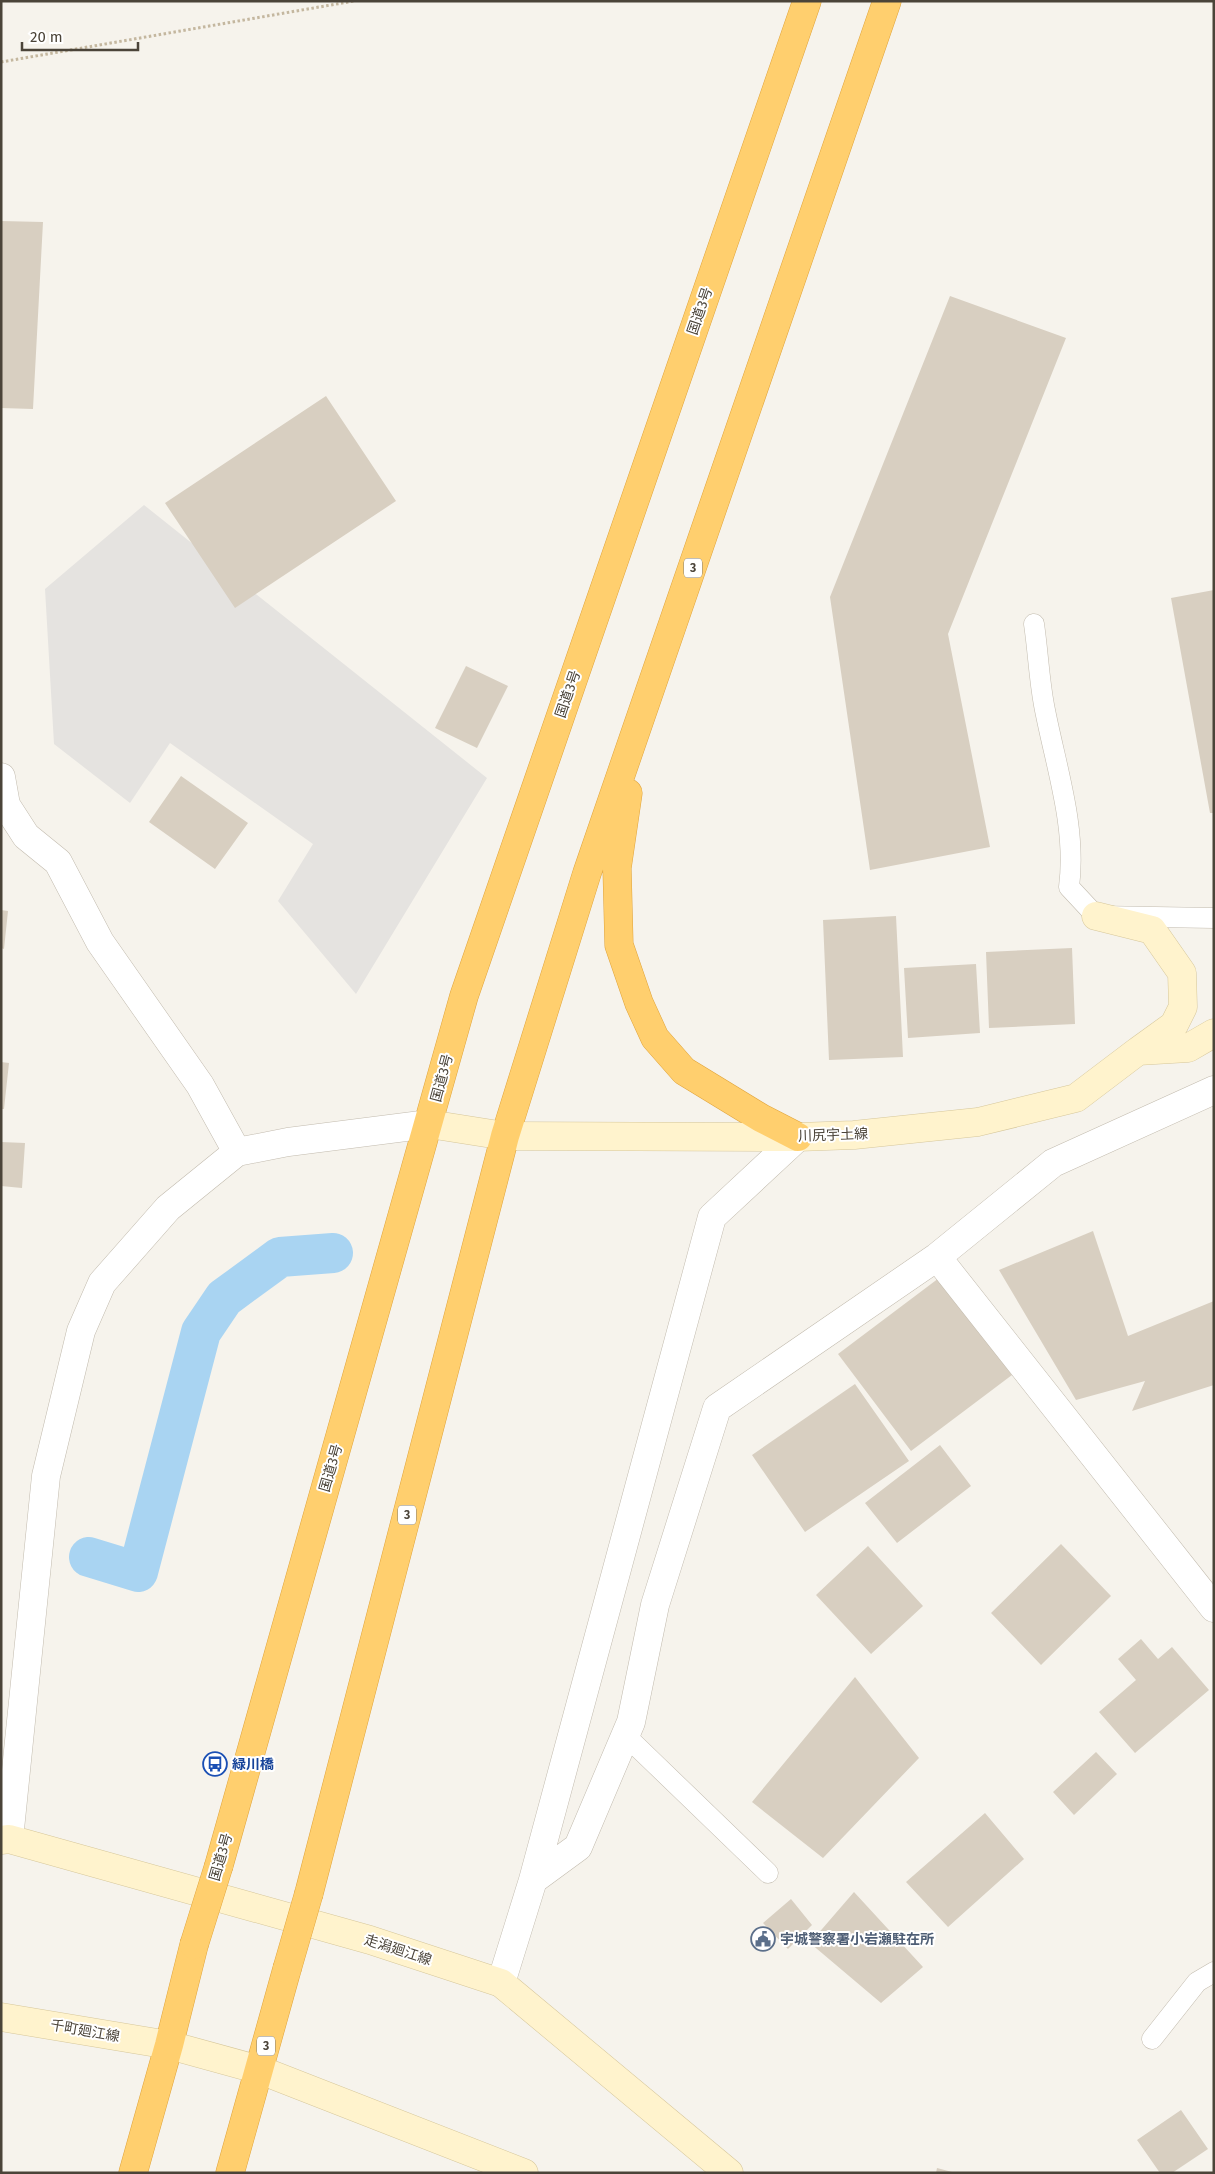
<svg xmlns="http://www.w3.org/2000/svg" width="1215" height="2174" viewBox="0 0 1215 2174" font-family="'Fira Sans','Noto Sans JP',sans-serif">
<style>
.parking{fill:#e5e3e0}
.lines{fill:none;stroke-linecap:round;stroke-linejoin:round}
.canal{stroke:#a9d4f2;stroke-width:40}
.building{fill:#d8cfc1}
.lane-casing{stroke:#c2bbae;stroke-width:21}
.street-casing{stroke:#c2bbae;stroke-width:29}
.secondary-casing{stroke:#d6c79b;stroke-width:29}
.highway-casing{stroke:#e0a43c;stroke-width:29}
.path{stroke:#c4b79f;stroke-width:3;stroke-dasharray:2.5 2.5;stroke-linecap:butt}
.lane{stroke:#fff;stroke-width:20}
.street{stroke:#fff;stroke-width:28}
.secondary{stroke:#fff3cd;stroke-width:28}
.highway{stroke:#ffcf6e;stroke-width:28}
.highway-bridge-casing{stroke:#e0a43c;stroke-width:29;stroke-linecap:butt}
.highway-bridge{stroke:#ffcf6e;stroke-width:28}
.labels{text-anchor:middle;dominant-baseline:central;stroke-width:4;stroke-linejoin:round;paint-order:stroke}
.shield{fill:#fff;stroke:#817c74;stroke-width:1}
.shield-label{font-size:12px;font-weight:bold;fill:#4b4439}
.street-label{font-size:14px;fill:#4b4439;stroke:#fff}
.transit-label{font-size:14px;font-weight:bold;fill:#164399;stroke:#fff;text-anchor:start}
.service-label{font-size:14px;font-weight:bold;fill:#4e5e75;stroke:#fff;text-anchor:start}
</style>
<rect width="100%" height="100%" fill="#f6f3ec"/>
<path class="parking" d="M144 505 487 778 356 994 278 901 313 844 170 743 130 803 54 744 45 589Z"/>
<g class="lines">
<path class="canal" d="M89 1557 138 1572 201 1332 224 1298 280 1257 333 1253"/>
</g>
<path class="building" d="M1 221 43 222 33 409 1 408Z
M950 296 1066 338 948 634 990 847 870 870 830 597Z
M326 396 396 501 235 608 165 503Z
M1214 590V813H1210L1171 598Z
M466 666 508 686 477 748 435 728Z
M181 776 248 823 215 869 149 822Z
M1 910 8 911 4 949 1 948Z
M896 916 903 1057 829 1060 823 920Z
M1072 948 1075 1024 989 1028 986 952Z
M976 964 980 1033 908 1038 904 968Z
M1 1062 9 1063 4 1109H1Z
M1 1142 25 1143 22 1188 1 1186Z
M1093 1231 1128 1336 1214 1301V1385L1132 1411 1145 1381 1076 1400 999 1270Z
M939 1278 1012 1375 911 1451 838 1354Z
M855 1384 909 1461 805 1532 752 1455Z
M940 1445 971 1486 897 1543 865 1503Z
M1061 1544 1111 1596 1041 1665 991 1613Z
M868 1546 923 1606 871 1654 816 1595Z
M1141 1639 1158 1659 1172 1647 1209 1690 1135 1753 1099 1712 1136 1680 1118 1659Z
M855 1677 919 1758 823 1858 752 1802Z
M1096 1752 1117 1774 1074 1815 1053 1792Z
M985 1813 1024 1859 948 1927 906 1882Z
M854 1892 923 1967 881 2003 810 1943Z
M791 1899 812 1925 788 1949 763 1923Z
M1181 2110 1208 2149 1172 2173H1160L1137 2140Z
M937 2168 952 2172V2173H936Z"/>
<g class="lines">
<g class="lane-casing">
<path id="lane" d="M1034 624C1038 651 1039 678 1044 705 1055 764 1077 826 1069 887L1096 916 1214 918
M625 1735 768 1873
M1152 2039 1197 1982 1214 1972"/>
</g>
<g class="street-casing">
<path id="street" d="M1 777 6 805 26 836 58 862 100 942 200 1085 237 1152
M937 1257 1214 1608
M9 1839 46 1476 81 1331 102 1283 168 1208 237 1152 288 1142 429 1124
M533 1880 578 1847 631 1722 655 1605 717 1408 937 1257 1053 1163 1214 1090
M501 1983 533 1880 712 1217 798 1137"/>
</g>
<g class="secondary-casing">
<path id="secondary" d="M1096 916 1152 930 1182 973 1183 1007 1174 1025 1138 1051
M429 1124 505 1136 798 1137 854 1135 978 1122 1076 1098 1138 1051 1188 1048 1214 1033
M1 1840 9 1839 370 1940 501 1983 729 2173
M1 2017 169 2045 260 2070 524 2173"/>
</g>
<g class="highway-casing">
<path id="highway" d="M628 793 617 868 619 945 639 1003 655 1038 684 1071 761 1118 798 1137
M219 1865 464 996 807 1
M309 1893 505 1136 587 873 887 1
M133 2173 169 2045 194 1945
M230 2173 287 1969"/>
</g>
<path class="path" d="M1 62 354 1"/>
<use href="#lane" class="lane"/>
<use href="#street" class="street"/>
<use href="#secondary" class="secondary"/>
<use href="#highway" class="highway"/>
<g class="highway-bridge-casing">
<path id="highway-bridge" d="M194 1945 219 1865
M287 1969 309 1893"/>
</g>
<use href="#highway-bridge" class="highway-bridge"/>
</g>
<defs>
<g id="bus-ring" transform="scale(1.25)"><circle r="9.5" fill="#fff" stroke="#1a4fb4" stroke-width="1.5"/><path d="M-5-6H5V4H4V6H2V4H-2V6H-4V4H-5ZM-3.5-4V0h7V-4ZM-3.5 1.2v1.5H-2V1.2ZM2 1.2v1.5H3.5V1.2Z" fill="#1a4fb4"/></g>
<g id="civic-ring" transform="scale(1.25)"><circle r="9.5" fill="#fff" stroke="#5c6f8a" stroke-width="1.5"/><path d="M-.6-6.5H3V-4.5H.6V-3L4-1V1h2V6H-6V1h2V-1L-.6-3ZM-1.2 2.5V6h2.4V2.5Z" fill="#5c6f8a"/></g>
</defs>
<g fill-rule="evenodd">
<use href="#bus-ring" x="215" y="1764"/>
<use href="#civic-ring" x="763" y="1939"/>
</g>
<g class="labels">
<g class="shield">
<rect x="684" y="558.5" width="18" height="19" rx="4"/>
<rect x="398" y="1505.5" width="18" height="19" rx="4"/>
<rect x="257" y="2036.5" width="18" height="19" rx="4"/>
</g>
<g class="shield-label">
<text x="693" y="568">3</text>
<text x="407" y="1515">3</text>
<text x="266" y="2046">3</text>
</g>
<g class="street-label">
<text transform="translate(700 311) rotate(-71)">国道3号</text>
<text transform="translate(568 694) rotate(-71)">国道3号</text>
<text transform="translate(442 1078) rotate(-75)">国道3号</text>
<text transform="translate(833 1135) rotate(-2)">川尻宇土線</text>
<text transform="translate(331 1468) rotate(-74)">国道3号</text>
<text transform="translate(221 1857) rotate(-74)">国道3号</text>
<text transform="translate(398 1950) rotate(18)">走潟廻江線</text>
<text transform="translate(85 2031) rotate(10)">千町廻江線</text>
</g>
<g class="transit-label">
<text x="232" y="1764">緑川橋</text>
</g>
<g class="service-label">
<text x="780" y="1939">宇城警察署小岩瀬駐在所</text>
</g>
</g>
<rect width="1215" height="2174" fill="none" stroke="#4b4439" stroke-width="5"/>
<path d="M22 42v8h116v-8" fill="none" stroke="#4b4439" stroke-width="2.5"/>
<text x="30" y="42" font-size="15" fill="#4b4439" stroke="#ffffff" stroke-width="4" paint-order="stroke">20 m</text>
</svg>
